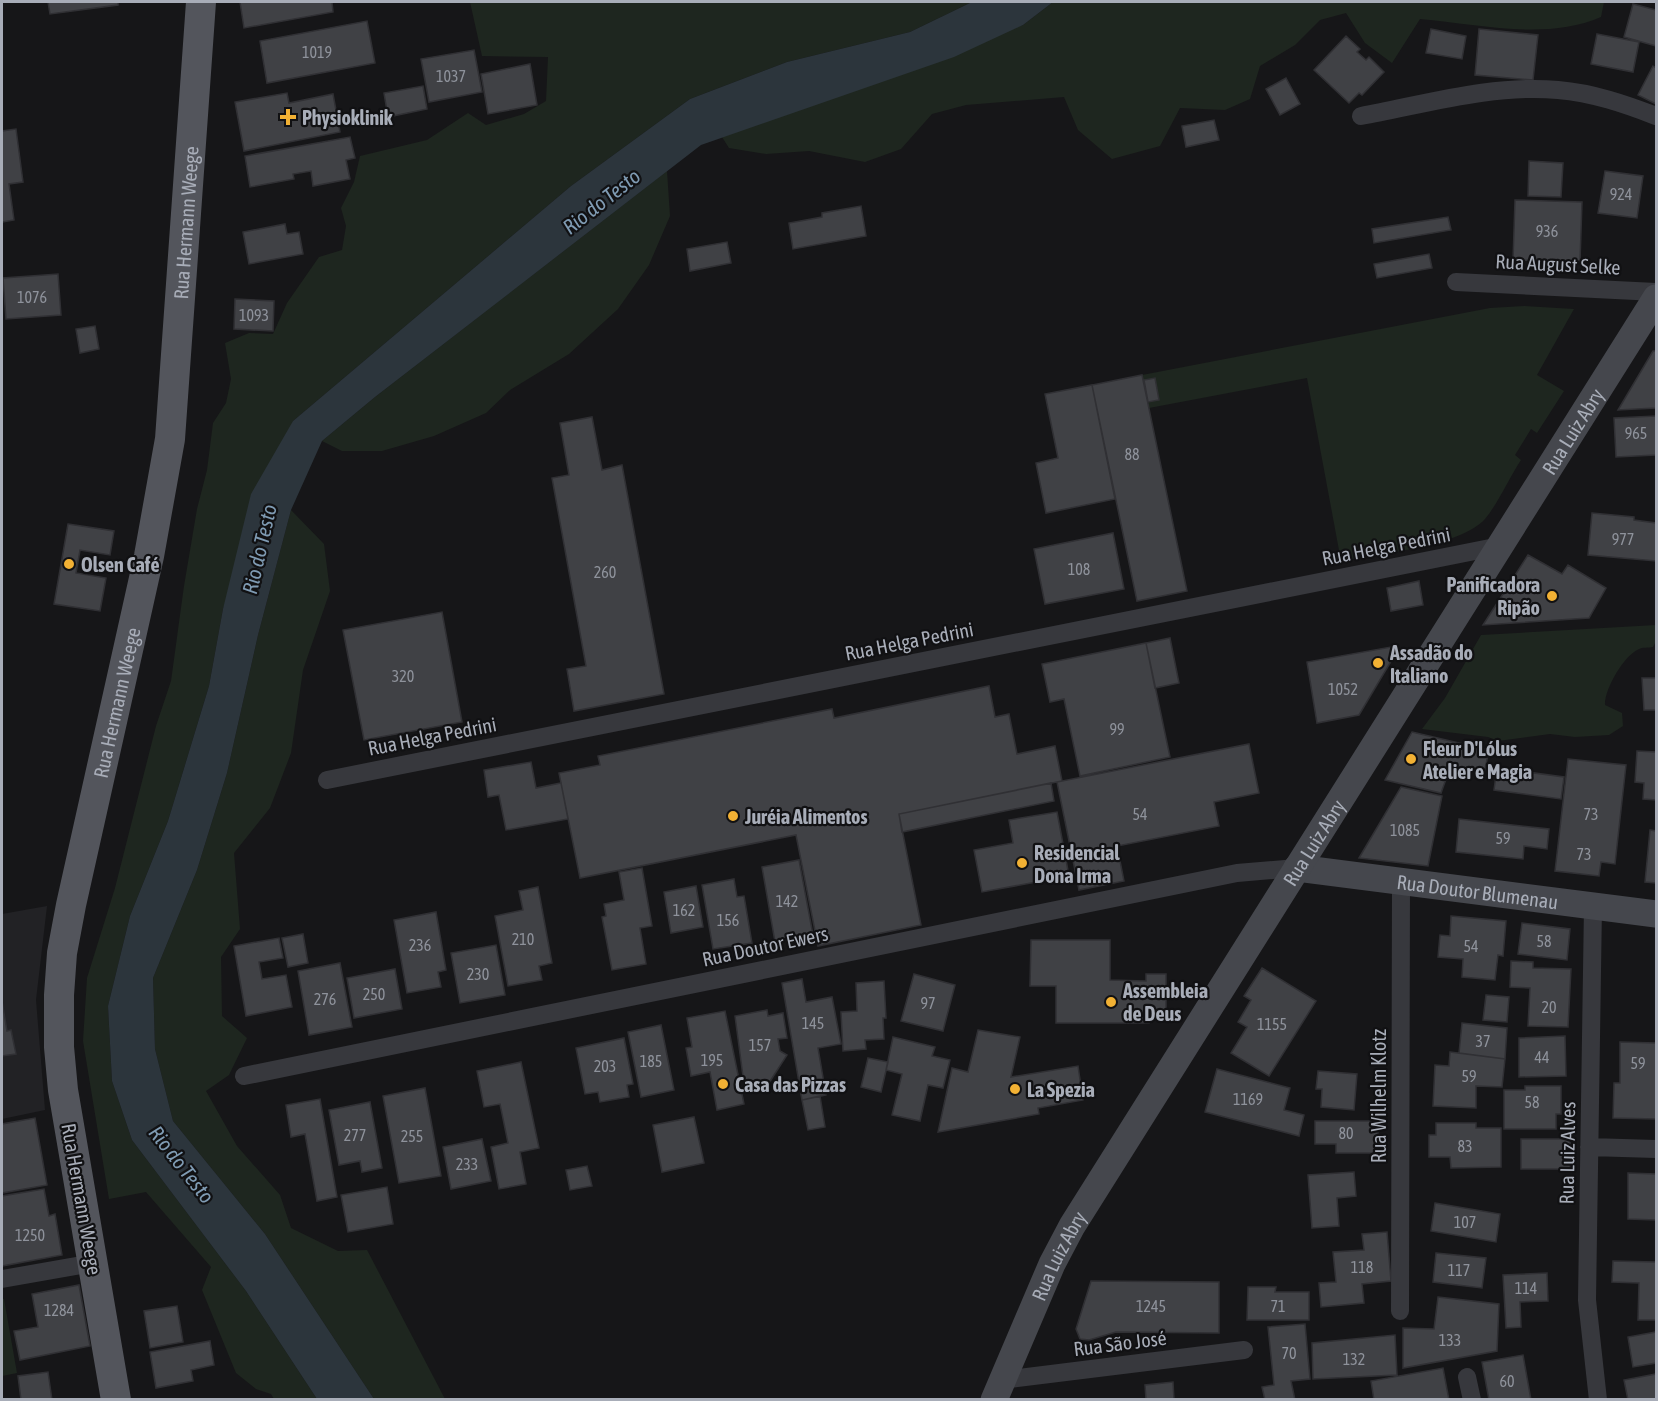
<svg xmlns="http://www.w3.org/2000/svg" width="1658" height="1401" viewBox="0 0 1658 1401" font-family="'Asap Condensed',sans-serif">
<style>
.built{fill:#222225}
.green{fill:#1e261f}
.water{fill:#2c353c}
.building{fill:#404145;stroke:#303034;stroke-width:1.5}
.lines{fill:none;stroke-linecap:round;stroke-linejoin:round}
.street{stroke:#37383d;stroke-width:18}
.secondary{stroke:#45474d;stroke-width:27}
.primary{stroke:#53555c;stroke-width:30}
.poi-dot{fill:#f2b134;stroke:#111113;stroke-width:2}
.labels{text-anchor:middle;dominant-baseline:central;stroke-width:4.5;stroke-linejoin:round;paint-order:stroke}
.number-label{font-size:16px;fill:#8e929b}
.poi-label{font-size:20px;font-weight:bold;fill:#a8adb8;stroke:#111113;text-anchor:start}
.street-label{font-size:20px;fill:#a8adb8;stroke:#111113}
.water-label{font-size:21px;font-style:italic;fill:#7f9bb3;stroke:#111113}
</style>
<rect width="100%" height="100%" fill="#161618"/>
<path class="built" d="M47 906 36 1000 45 1110 2 1119V914Z"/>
<path class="green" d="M470 2H972L910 32 787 62 690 99 571 186 293 421 223 609 209 686 168 821 130 916 108 1006 112 1081 132 1140 246 1291 317 1399H274L271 1394 256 1389 236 1373 202 1290 211 1267 146 1192 109 1199 83 1041 87 978 115 888 156 726 171 681 184 586 197 509 207 470 213 423 226 403 231 379 225 343 249 333 273 334 287 303 319 257 342 250 346 226 341 208 354 182 360 156 427 140 468 113 486 125 524 114 546 101 548 57 482 56Z
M1053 2H1604L1601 17C1546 41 1478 24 1420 19L1392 63 1365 43 1346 13 1320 20 1295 45 1260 66 1250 99 1225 110 1180 108 1160 146 1112 159 1078 130 1064 97 966 105 932 114 901 149 865 162 809 151 766 154 729 148 722 137 1023 25Z
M667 171 670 216 649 265 618 309 569 354 510 390 486 413 434 436 382 451H342L322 441 375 397Z
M1524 306 1574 309 1537 375 1564 391 1537 433 1531 429 1515 455 1521 460C1509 478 1499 502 1485 519 1461 546 1378 554 1341 561L1307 378 1149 408 1142 375 1490 308Z
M291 510 324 544 330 591 303 670 291 753 270 808 234 853 240 929 221 957 222 1016 247 1038 229 1075 206 1091 237 1146 280 1195 291 1228 338 1251 367 1250 445 1399H374L265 1234 173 1121 155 1049 153 978 197 870 227 773 258 635Z
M1656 625V641L1653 647C1649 648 1642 647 1639 649 1624 655 1604 690 1605 705L1622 713 1623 726 1609 735 1575 737 1550 734 1498 741 1488 737 1422 729 1445 698 1481 635Z
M2 1299H4L17 1373 2 1376Z"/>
<path class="water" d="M972 2H1053L1023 25 954 57 701 145 375 397 322 441 291 510 258 635 227 773 197 870 153 978 155 1049 173 1121 265 1234 374 1399H317L246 1291 132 1140 112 1081 108 1006 130 916 168 821 209 686 223 609 251 494 293 421 571 186 690 99 787 62 910 32Z"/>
<path class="building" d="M48 2H118V5L50 14Z
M240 2H332L333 12 244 28Z
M1633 4 1656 10V46L1624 37Z
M367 21 375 63 267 83 260 41Z
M1431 29 1466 36 1462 59 1426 53Z
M1479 29 1538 35 1533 80 1475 75Z
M1597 34 1639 42 1633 72 1591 64Z
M1346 36 1360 49 1357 52 1366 60 1369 57 1384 72 1362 95 1359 93 1349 103 1314 70Z
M474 50 482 92 429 102 421 59Z
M530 64 537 105 488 114 481 74Z
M1653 66 1656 68V104L1638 95Z
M1286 78 1300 104 1280 115 1266 89Z
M423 86 427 109 388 117 384 93Z
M287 93 289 103 333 94 340 132 244 151 235 102Z
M1214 120 1219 140 1186 147 1182 126Z
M16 129 23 182 9 184 14 220 2 222V131Z
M350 137 355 158 346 160 350 179 313 186 311 171 293 174 294 179 250 187 245 156Z
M1529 161 1563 163 1561 197 1528 196Z
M1605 171 1643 176 1637 218 1598 213Z
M1515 200 1582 202 1580 262 1513 260Z
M861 206 866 236 793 249 789 223 822 217V213Z
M1448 217 1451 230 1374 243 1372 229Z
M285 224 287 234 299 232 303 254 249 264 243 232Z
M727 242 731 263 690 271 687 249Z
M1429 254 1432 268 1377 278 1374 264Z
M58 274 61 315 6 319 3 278Z
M235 299 274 301 273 331 234 329Z
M95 326 99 349 80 353 76 329Z
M1653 351H1656V408L1618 410Z
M1142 375 1187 591 1137 601 1092 385Z
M1155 378 1159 400 1148 402 1144 380Z
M1092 385 1115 499 1046 513 1036 463 1058 458 1045 394Z
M1656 416V455L1616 457 1614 418Z
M592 417 602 470 622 465 664 694 574 711 567 669 586 666 552 478 569 475 560 423Z
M1592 513 1634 517V520L1656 523V561L1588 555Z
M68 524 114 531 110 555 80 550 76 573 106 578 100 611 54 604Z
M1113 533 1124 589 1045 604 1034 549Z
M1528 555 1562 574 1568 565 1606 588 1589 618 1483 625Z
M1419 581 1423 605 1391 611 1387 588Z
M442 612 462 722 364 740 343 630Z
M1170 638 1179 683 1155 688 1146 643Z
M1146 643 1170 757 1080 776 1064 699 1050 702 1042 664Z
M1391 647 1392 652 1396 653 1359 715 1317 723 1307 662Z
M1642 678H1656V710H1644Z
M989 686 995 717 1009 714 1017 754 1055 746 1062 781 899 814 921 925 818 946 796 835 580 878 559 773 600 765 598 756 832 709 834 718Z
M1412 732 1489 750 1484 774 1450 768 1441 793 1385 780Z
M1249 744 1259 793 1214 802 1219 826 1117 846 1124 881 1079 890 1057 782Z
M1637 751 1656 752V800L1643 799 1644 783 1635 782Z
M1568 759 1626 765 1615 864 1601 862 1599 876 1555 871Z
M531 762 536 788 561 783 568 819 506 830 499 795 488 797 484 770Z
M1497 768 1564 777 1561 799 1494 790Z
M1051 783 1054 801 902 832 899 814Z
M1401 787 1442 796 1428 866 1359 858Z
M1057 812 1069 876 982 892 974 850 1013 843 1009 820Z
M1459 819 1549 829 1547 849 1524 846 1523 859 1456 852Z
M1650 830 1656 831V883L1645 882Z
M799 860 813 935 775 942 762 867Z
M642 868 652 926 640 928 646 964 612 970 602 917 606 916 604 904 624 900 619 872Z
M734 879 737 897 744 896 752 943 713 949 702 885Z
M696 886 703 927 671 933 664 892Z
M538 887 552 963 539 966 542 980 508 986 495 916 523 910 519 891Z
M436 912 446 970 438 972 441 987 407 993 394 920Z
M1451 916 1506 921 1503 956 1498 955 1495 980 1462 977 1463 959 1438 957 1440 935 1450 936Z
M1522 923 1570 929 1567 960 1518 954Z
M303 934 308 963 288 967 282 938Z
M279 938 283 958 259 962 262 979 286 975 292 1007 246 1016 234 946Z
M1031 940H1110V980L1146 981V974H1166V1017H1149V1023H1056V986H1030Z
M496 945 505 995 460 1003 451 953Z
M1511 961 1533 962V968L1571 969 1568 1027 1528 1026 1530 988 1510 987Z
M340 963 352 1027 309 1035 298 971Z
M1262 968 1316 1001 1269 1076 1231 1053 1247 1027 1238 1022 1251 1000 1244 996Z
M395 969 402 1009 354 1018 347 978Z
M914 974 955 985 943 1031 901 1021Z
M802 979 806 1002 832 997 841 1044 818 1048 826 1095 802 1100 782 983Z
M884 981 886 1018H883L884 1039 865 1040 866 1049 843 1051 841 1012 857 1011 856 983Z
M1486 995 1509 997 1507 1022 1483 1020Z
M2 1001 7 1031 11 1030 16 1054 2 1056Z
M767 1010 768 1016 783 1013 787 1038 778 1039 780 1051 787 1055 767 1086 757 1082 744 1084 735 1016Z
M725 1011 744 1104 717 1110 710 1072 691 1076 686 1048 692 1047 687 1018Z
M1462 1023 1507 1028 1505 1059 1459 1053Z
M661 1025 674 1090 641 1097 628 1032Z
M978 1030 1020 1037 1011 1077 1078 1066 1083 1100 1038 1108 1039 1114 938 1132 952 1068 968 1072Z
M1565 1036 1566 1076 1519 1077V1038Z
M893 1037 935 1047 932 1056 950 1060 943 1088 928 1085 920 1121 892 1115 902 1074 886 1070Z
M624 1038 633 1084 627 1085 629 1097 600 1102 598 1092 585 1094 576 1048Z
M1620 1042 1656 1043V1119L1613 1118 1614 1083H1620Z
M1450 1052 1505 1059 1502 1087 1476 1086V1108L1433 1106 1435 1065 1449 1066Z
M868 1058 888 1062 881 1092 861 1087Z
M521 1062 539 1148 520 1152 526 1184 499 1189 491 1147 508 1143 500 1104 484 1107 477 1071Z
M1217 1069 1290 1088 1284 1110 1304 1115 1299 1136 1205 1112Z
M1318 1071 1357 1074 1354 1110 1321 1107 1322 1089H1316Z
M1525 1086H1561V1114H1556V1129H1504V1090H1525Z
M425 1088 441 1176 399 1183 383 1096Z
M820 1096 825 1127 808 1130 802 1100Z
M320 1099 337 1197 317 1201 305 1134 291 1137 286 1105Z
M370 1102 382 1168 362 1172 360 1161 339 1165 329 1110Z
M694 1117 704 1163 662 1172 653 1125Z
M35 1118 47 1185 2 1193V1124Z
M1315 1121H1378V1153H1336V1144H1315Z
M1436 1123H1476V1128H1501V1167L1451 1168 1450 1157H1429V1135H1436Z
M482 1139 491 1181 451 1189 443 1147Z
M1521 1139H1570V1169H1521Z
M587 1166 592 1186 570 1190 566 1170Z
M1354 1172 1356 1196 1337 1198 1339 1226 1312 1228 1308 1175Z
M1628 1173 1656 1174V1220L1628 1219Z
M387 1187 393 1224 348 1232 341 1195Z
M44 1189 49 1216 55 1214 62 1255 2 1266V1196Z
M1435 1203 1500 1214 1496 1242 1431 1231Z
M1387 1232 1391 1281 1362 1284 1364 1303 1321 1307 1319 1283 1336 1282 1333 1252 1364 1250 1362 1234Z
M1436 1253 1486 1258 1482 1288 1433 1282Z
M1613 1261 1656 1262V1320H1638L1639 1283 1612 1282Z
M1547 1273 1548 1301 1520 1302 1521 1327 1506 1328 1503 1275Z
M1091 1281 1219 1282V1333L1116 1332 1089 1340 1080 1339 1076 1329Z
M79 1285 90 1346 20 1360 14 1331 38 1327 32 1294Z
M1248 1287H1276L1275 1292H1309V1320H1247Z
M1438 1297 1499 1304 1497 1351 1403 1368V1328L1434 1329Z
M177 1306 183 1342 150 1348 144 1311Z
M1305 1324 1310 1379 1291 1381 1295 1400H1265L1262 1387 1274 1385 1268 1327Z
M1656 1332V1363L1633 1367 1628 1337Z
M1395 1335 1397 1375 1313 1379 1312 1343Z
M210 1341 214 1365 191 1370 193 1381 156 1388 150 1352Z
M1523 1355 1531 1400H1489L1482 1362Z
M1443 1368 1449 1400H1374L1371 1381Z
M48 1372 52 1400H21L18 1376Z
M1656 1374V1400H1628L1624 1380Z
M1173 1382 1174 1400H1146L1145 1385Z"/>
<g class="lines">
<path class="street" d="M1361 116C1426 104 1493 84 1558 90 1593 93 1625 104 1656 116
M1456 282 1656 292
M327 780 1500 546
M1593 906 1587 1300 1598 1400
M244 1076 1237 873 1297 868
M1589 1147 1656 1149
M2 1279 93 1263
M1400 1311 1401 882
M1467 1377 1472 1400
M1002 1380 1244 1350"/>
<g class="secondary">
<path id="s1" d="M1297 868 1656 914"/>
<path id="s2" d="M994 1400 1052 1264 1072 1226 1656 298"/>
</g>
<path class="primary" id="s3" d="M116 1400 63 1090 59 1047V995L62 953 71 905 149 556 170 439 201 2"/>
</g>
<g class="poi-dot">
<path d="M285 108h6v6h6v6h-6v6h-6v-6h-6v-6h6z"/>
<circle cx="69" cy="564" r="6"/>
<circle cx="1552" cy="596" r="6"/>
<circle cx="1378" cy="663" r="6"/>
<circle cx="1411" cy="759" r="6"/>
<circle cx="733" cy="816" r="6"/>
<circle cx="1022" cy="863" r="6"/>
<circle cx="1111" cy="1002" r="6"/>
<circle cx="723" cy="1084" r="6"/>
<circle cx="1015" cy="1089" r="6"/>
</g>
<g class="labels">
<g class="number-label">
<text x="317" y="52">1019</text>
<text x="451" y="76">1037</text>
<text x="1621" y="194">924</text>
<text x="1547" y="231">936</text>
<text x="32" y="297">1076</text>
<text x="254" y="315">1093</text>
<text x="1636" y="433">965</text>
<text x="1132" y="454">88</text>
<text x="1623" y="539">977</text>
<text x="1079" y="569">108</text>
<text x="605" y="572">260</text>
<text x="403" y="676">320</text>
<text x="1343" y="689">1052</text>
<text x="1117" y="729">99</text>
<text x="1140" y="814">54</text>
<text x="1591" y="814">73</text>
<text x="1405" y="830">1085</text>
<text x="1503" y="838">59</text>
<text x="1584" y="854">73</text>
<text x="787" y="901">142</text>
<text x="684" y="910">162</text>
<text x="728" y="920">156</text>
<text x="523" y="939">210</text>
<text x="1544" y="941">58</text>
<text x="420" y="945">236</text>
<text x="1471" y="946">54</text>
<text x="478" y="974">230</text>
<text x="374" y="994">250</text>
<text x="325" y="999">276</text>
<text x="928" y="1003">97</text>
<text x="1549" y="1007">20</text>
<text x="813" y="1023">145</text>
<text x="1272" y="1024">1155</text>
<text x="1483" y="1041">37</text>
<text x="760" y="1045">157</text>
<text x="1542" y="1057">44</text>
<text x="712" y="1060">195</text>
<text x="651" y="1061">185</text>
<text x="1638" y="1063">59</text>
<text x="605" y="1066">203</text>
<text x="1469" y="1076">59</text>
<text x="1248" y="1099">1169</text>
<text x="1532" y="1102">58</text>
<text x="1346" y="1133">80</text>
<text x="355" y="1135">277</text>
<text x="412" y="1136">255</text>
<text x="1465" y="1146">83</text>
<text x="467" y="1164">233</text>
<text x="1465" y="1222">107</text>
<text x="30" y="1235">1250</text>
<text x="1362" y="1267">118</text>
<text x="1459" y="1270">117</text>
<text x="1526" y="1288">114</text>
<text x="1151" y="1306">1245</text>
<text x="1278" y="1306">71</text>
<text x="59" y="1310">1284</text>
<text x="1450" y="1340">133</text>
<text x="1289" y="1353">70</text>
<text x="1354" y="1359">132</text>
<text x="1507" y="1381">60</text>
</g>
<g class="poi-label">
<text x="302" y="117">Physioklinik</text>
<text x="81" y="564">Olsen Café</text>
<text x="1540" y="584" text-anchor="end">Panificadora<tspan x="1540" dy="23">Ripão</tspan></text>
<text x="1390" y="652">Assadão do<tspan x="1390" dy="23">Italiano</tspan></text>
<text x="1423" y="748">Fleur D'Lólus<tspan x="1423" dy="23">Atelier e Magia</tspan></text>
<text x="745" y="816">Juréia Alimentos</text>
<text x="1034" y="852">Residencial<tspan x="1034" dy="23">Dona Irma</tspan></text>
<text x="1123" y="990">Assembleia<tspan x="1123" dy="23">de Deus</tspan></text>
<text x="735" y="1084">Casa das Pizzas</text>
<text x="1027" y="1089">La Spezia</text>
</g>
<g class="street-label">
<text stroke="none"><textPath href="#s3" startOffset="1194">Rua Hermann Weege</textPath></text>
<text transform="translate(1558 264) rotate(3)">Rua August Selke</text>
<text stroke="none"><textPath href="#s2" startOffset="1130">Rua Luiz Abry</textPath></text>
<text transform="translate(1386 546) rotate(-11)">Rua Helga Pedrini</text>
<text transform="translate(909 641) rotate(-11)">Rua Helga Pedrini</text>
<text stroke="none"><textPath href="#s3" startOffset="708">Rua Hermann Weege</textPath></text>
<text transform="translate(432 736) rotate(-11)">Rua Helga Pedrini</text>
<text stroke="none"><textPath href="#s2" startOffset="644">Rua Luiz Abry</textPath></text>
<text stroke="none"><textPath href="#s1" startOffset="182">Rua Doutor Blumenau</textPath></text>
<text transform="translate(765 946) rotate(-12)">Rua Doutor Ewers</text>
<text transform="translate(1378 1096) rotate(-90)">Rua Wilhelm Klotz</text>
<text transform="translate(1567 1153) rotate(-89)">Rua Luiz Alves</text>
<text transform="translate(82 1199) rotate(80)">Rua Hermann Weege</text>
<text stroke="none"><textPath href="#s2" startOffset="158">Rua Luiz Abry</textPath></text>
<text transform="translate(1120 1343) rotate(-7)">Rua São José</text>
</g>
<g class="water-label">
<text transform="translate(601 201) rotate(-38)">Rio do Testo</text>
<text transform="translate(259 549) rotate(-77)">Rio do Testo</text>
<text transform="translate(182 1164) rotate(52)">Rio do Testo</text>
</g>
</g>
<rect width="1658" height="1401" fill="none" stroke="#a8adb8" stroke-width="6"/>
</svg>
